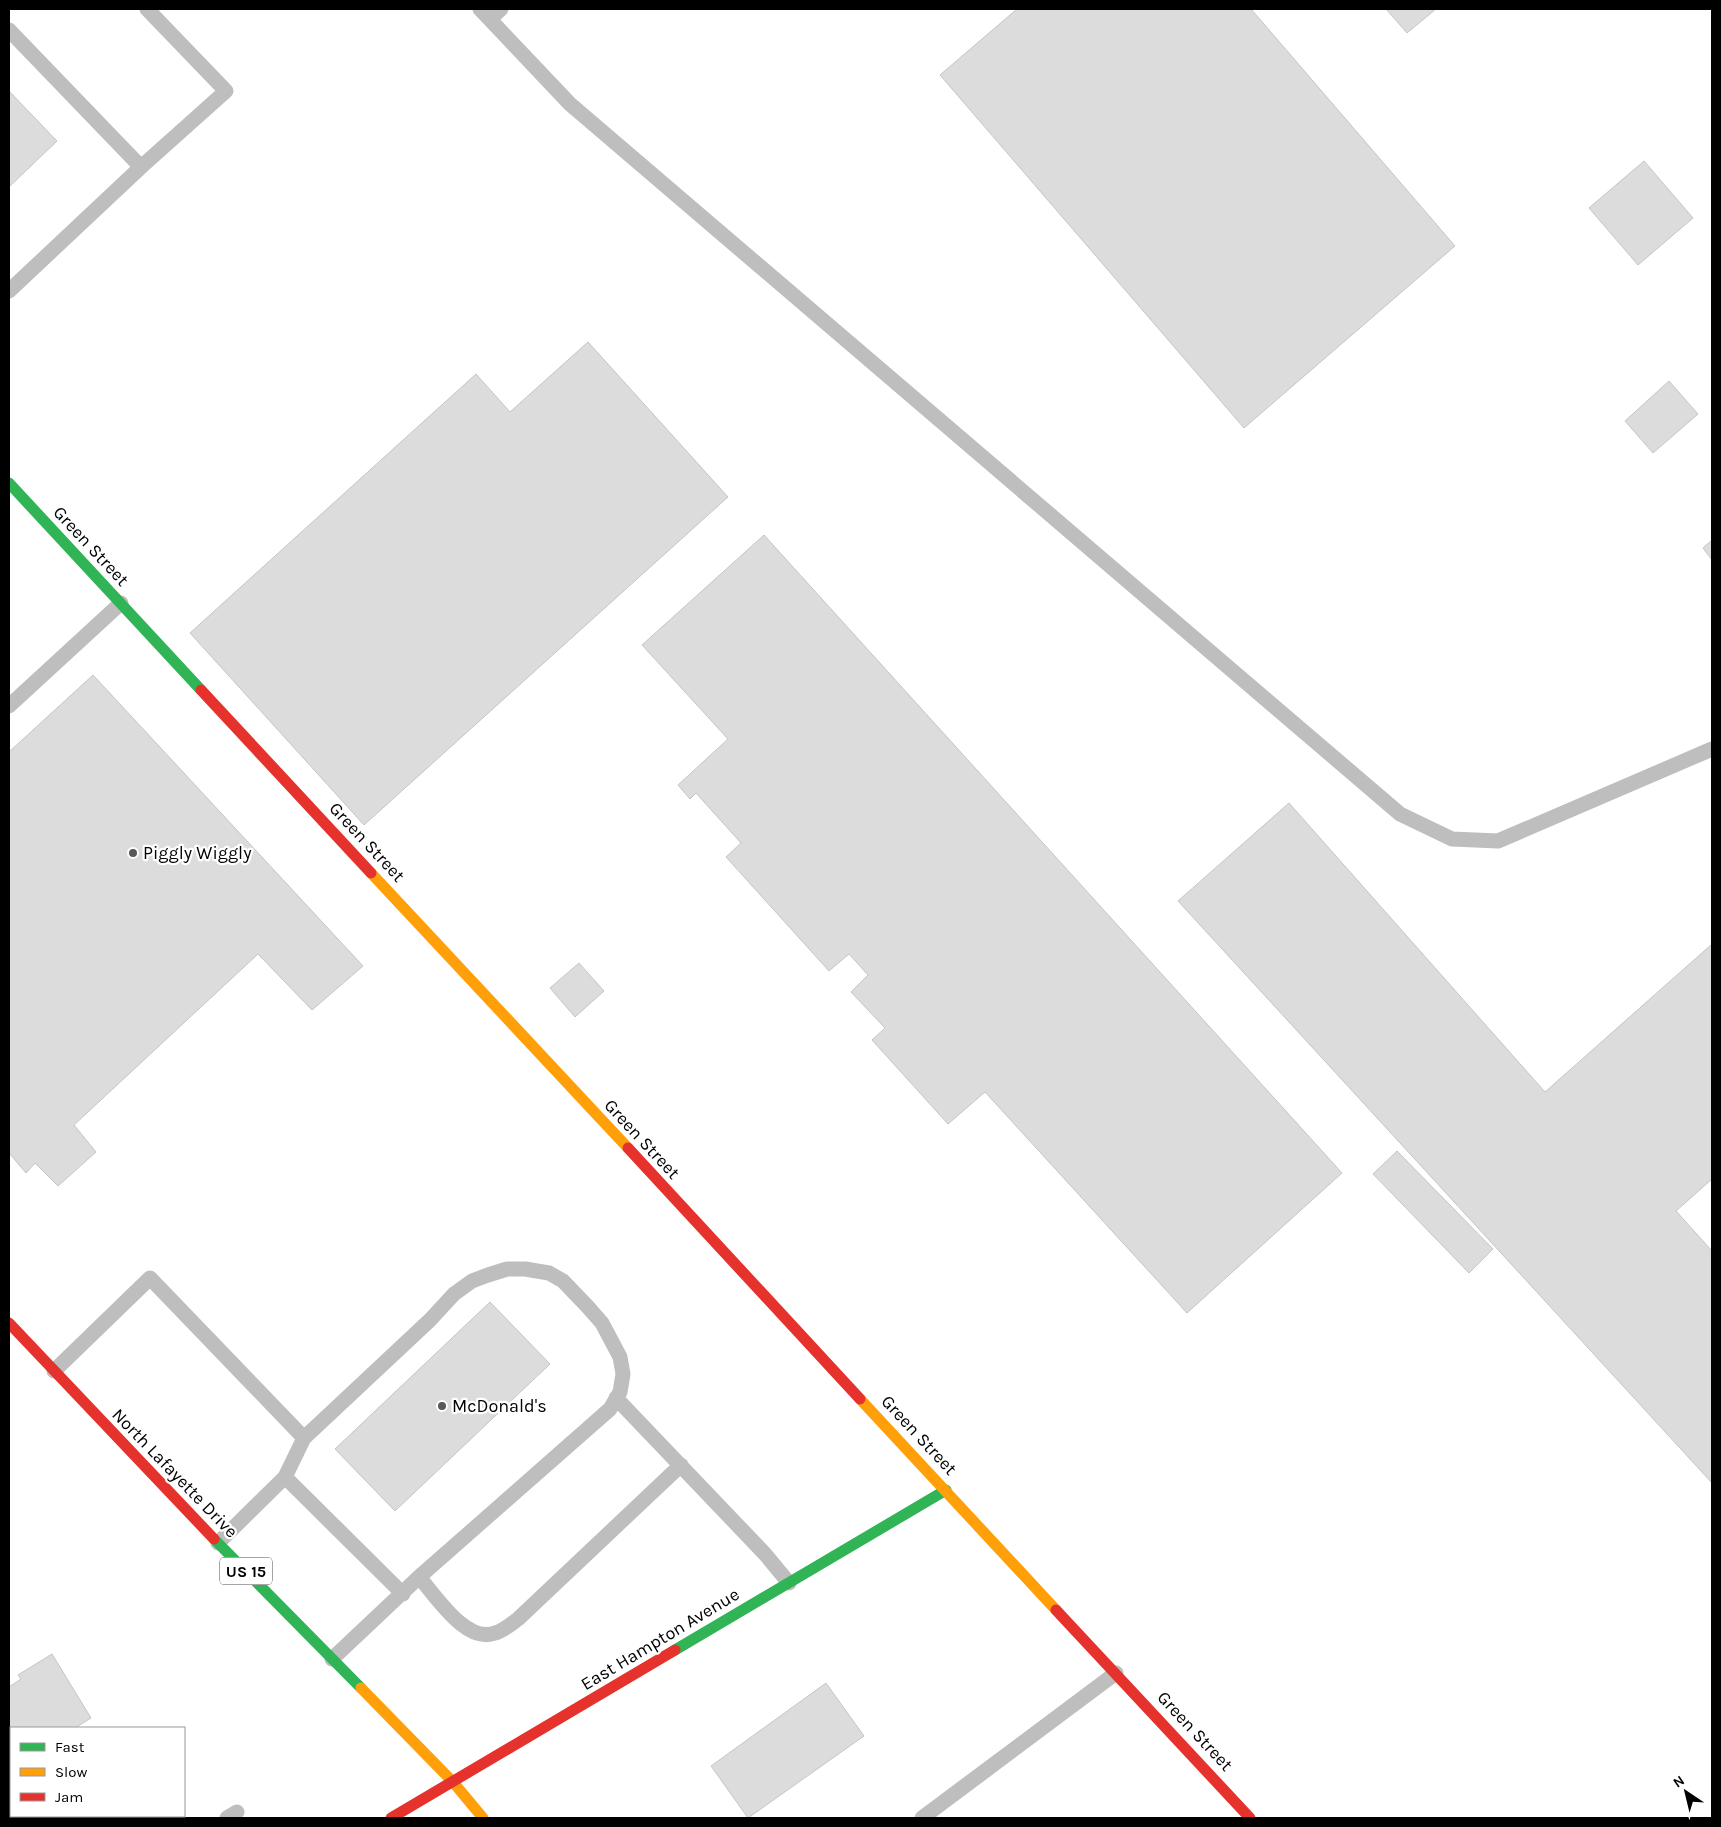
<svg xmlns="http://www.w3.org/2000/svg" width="1721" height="1827" viewBox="0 0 1721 1827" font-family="Karla,sans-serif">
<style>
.building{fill:#dcdcdc;stroke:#c5c5c5}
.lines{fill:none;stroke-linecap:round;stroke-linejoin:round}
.lane{stroke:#bebebe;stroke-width:15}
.fast{stroke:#30b455;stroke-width:11}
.slow{stroke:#ff9f0a;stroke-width:11}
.jam{stroke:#e5322d;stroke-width:11}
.poi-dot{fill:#595959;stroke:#fff;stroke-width:2}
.labels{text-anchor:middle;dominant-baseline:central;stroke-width:4.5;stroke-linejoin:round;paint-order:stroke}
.shield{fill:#fff;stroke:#4c4c4c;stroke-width:1}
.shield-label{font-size:16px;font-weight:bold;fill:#000}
.street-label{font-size:18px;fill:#000;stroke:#fff}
.poi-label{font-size:18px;fill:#000;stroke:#fff;text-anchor:start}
</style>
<rect width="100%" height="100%" fill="#fff"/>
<path class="building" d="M1017 9H1251L1455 246 1244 428 940 75Z
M1386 9H1436L1407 33Z
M9 91 57 141 9 187Z
M1644 161 1693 218 1638 265 1589 208Z
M588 342 728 497 364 825 190 633 476 374 510 412Z
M1669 381 1698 414 1653 453 1625 421Z
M764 535 1342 1173 1187 1313 985 1092 948 1124 872 1040 885 1028 851 992 868 975 849 954 829 971 726 857 741 843 696 793 690 799 678 785 728 739 642 645Z
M1712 540V560L1703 548Z
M93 675 363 966 312 1010 258 954 74 1125 96 1152 58 1186 35 1163 26 1173 9 1153V752Z
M1289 803 1545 1092 1712 944V1179L1676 1211 1712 1251V1483L1178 901Z
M579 963 604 991 575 1017 550 988Z
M1397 1151 1493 1249 1469 1273 1373 1174Z
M490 1302 550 1364 395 1511 335 1449Z
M52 1654 91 1718 75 1728H11V1816H61L57 1818H9V1687L21 1679 18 1675Z
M826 1683 864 1736 748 1818 711 1766Z"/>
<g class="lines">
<path class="lane" d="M480 9 570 104 1400 814 1452 839 1498 841 1712 749
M490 19 501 9
M9 30 141 167 9 291
M141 167 226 91 147 9
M9 706 121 603
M54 1371 150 1278 304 1438
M616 1398 765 1554 789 1583
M285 1477 403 1594
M218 1543 285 1477 304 1438 430 1320 454 1294 472 1281 488 1275 507 1269H525L549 1273 563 1281 587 1306 602 1323 620 1357 623 1374 620 1392 610 1409 419 1577 332 1659
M419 1577C436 1596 466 1644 495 1633 503 1631 511 1624 518 1619L681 1465
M115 1816 117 1818
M227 1818 237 1812
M922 1818 1116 1673"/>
<path class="fast" d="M9 483 201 690
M214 1539 361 1688
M675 1650 946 1490"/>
<path class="slow" d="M371 873 628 1148
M860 1399 1056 1610
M361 1688 453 1782 483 1818"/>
<path class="jam" d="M201 690 371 873
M628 1148 860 1399
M9 1323 214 1539
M1056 1610 1250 1818
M391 1818 675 1650"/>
</g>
<g class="poi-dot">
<circle cx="133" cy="853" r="5"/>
<circle cx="442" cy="1406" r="5"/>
</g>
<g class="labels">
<rect class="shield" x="220" y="1557.5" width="52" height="27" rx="4"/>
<g class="shield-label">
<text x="246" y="1571">US 15</text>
</g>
<g class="street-label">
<text transform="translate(91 546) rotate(47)">Green Street</text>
<text transform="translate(367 842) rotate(47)">Green Street</text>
<text transform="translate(642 1139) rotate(47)">Green Street</text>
<text transform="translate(919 1435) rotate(47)">Green Street</text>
<text transform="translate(175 1473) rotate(46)">North Lafayette Drive</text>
<text transform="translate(660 1639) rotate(-31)">East Hampton Avenue</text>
<text transform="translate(1195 1731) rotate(47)">Green Street</text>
</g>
<g class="poi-label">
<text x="143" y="853">Piggly Wiggly</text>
<text x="452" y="1406">McDonald's</text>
</g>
</g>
<rect width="1721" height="1827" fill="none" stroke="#000000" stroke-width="20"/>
<rect x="10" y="1727" width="175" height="90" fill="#ffffff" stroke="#999999"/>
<rect x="20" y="1743" width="25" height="8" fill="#30b455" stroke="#999999"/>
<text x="55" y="1752" font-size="15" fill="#000000">Fast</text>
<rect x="20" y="1768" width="25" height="8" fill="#ff9f0a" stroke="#999999"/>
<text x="55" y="1777" font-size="15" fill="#000000">Slow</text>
<rect x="20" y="1793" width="25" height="8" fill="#e5322d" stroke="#999999"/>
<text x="55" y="1802" font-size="15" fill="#000000">Jam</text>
<g transform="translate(1686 1792) rotate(325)" stroke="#ffffff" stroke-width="4" paint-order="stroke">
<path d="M0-4L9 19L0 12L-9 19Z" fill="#000000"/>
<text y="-8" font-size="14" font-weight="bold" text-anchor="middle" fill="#000000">N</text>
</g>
</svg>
